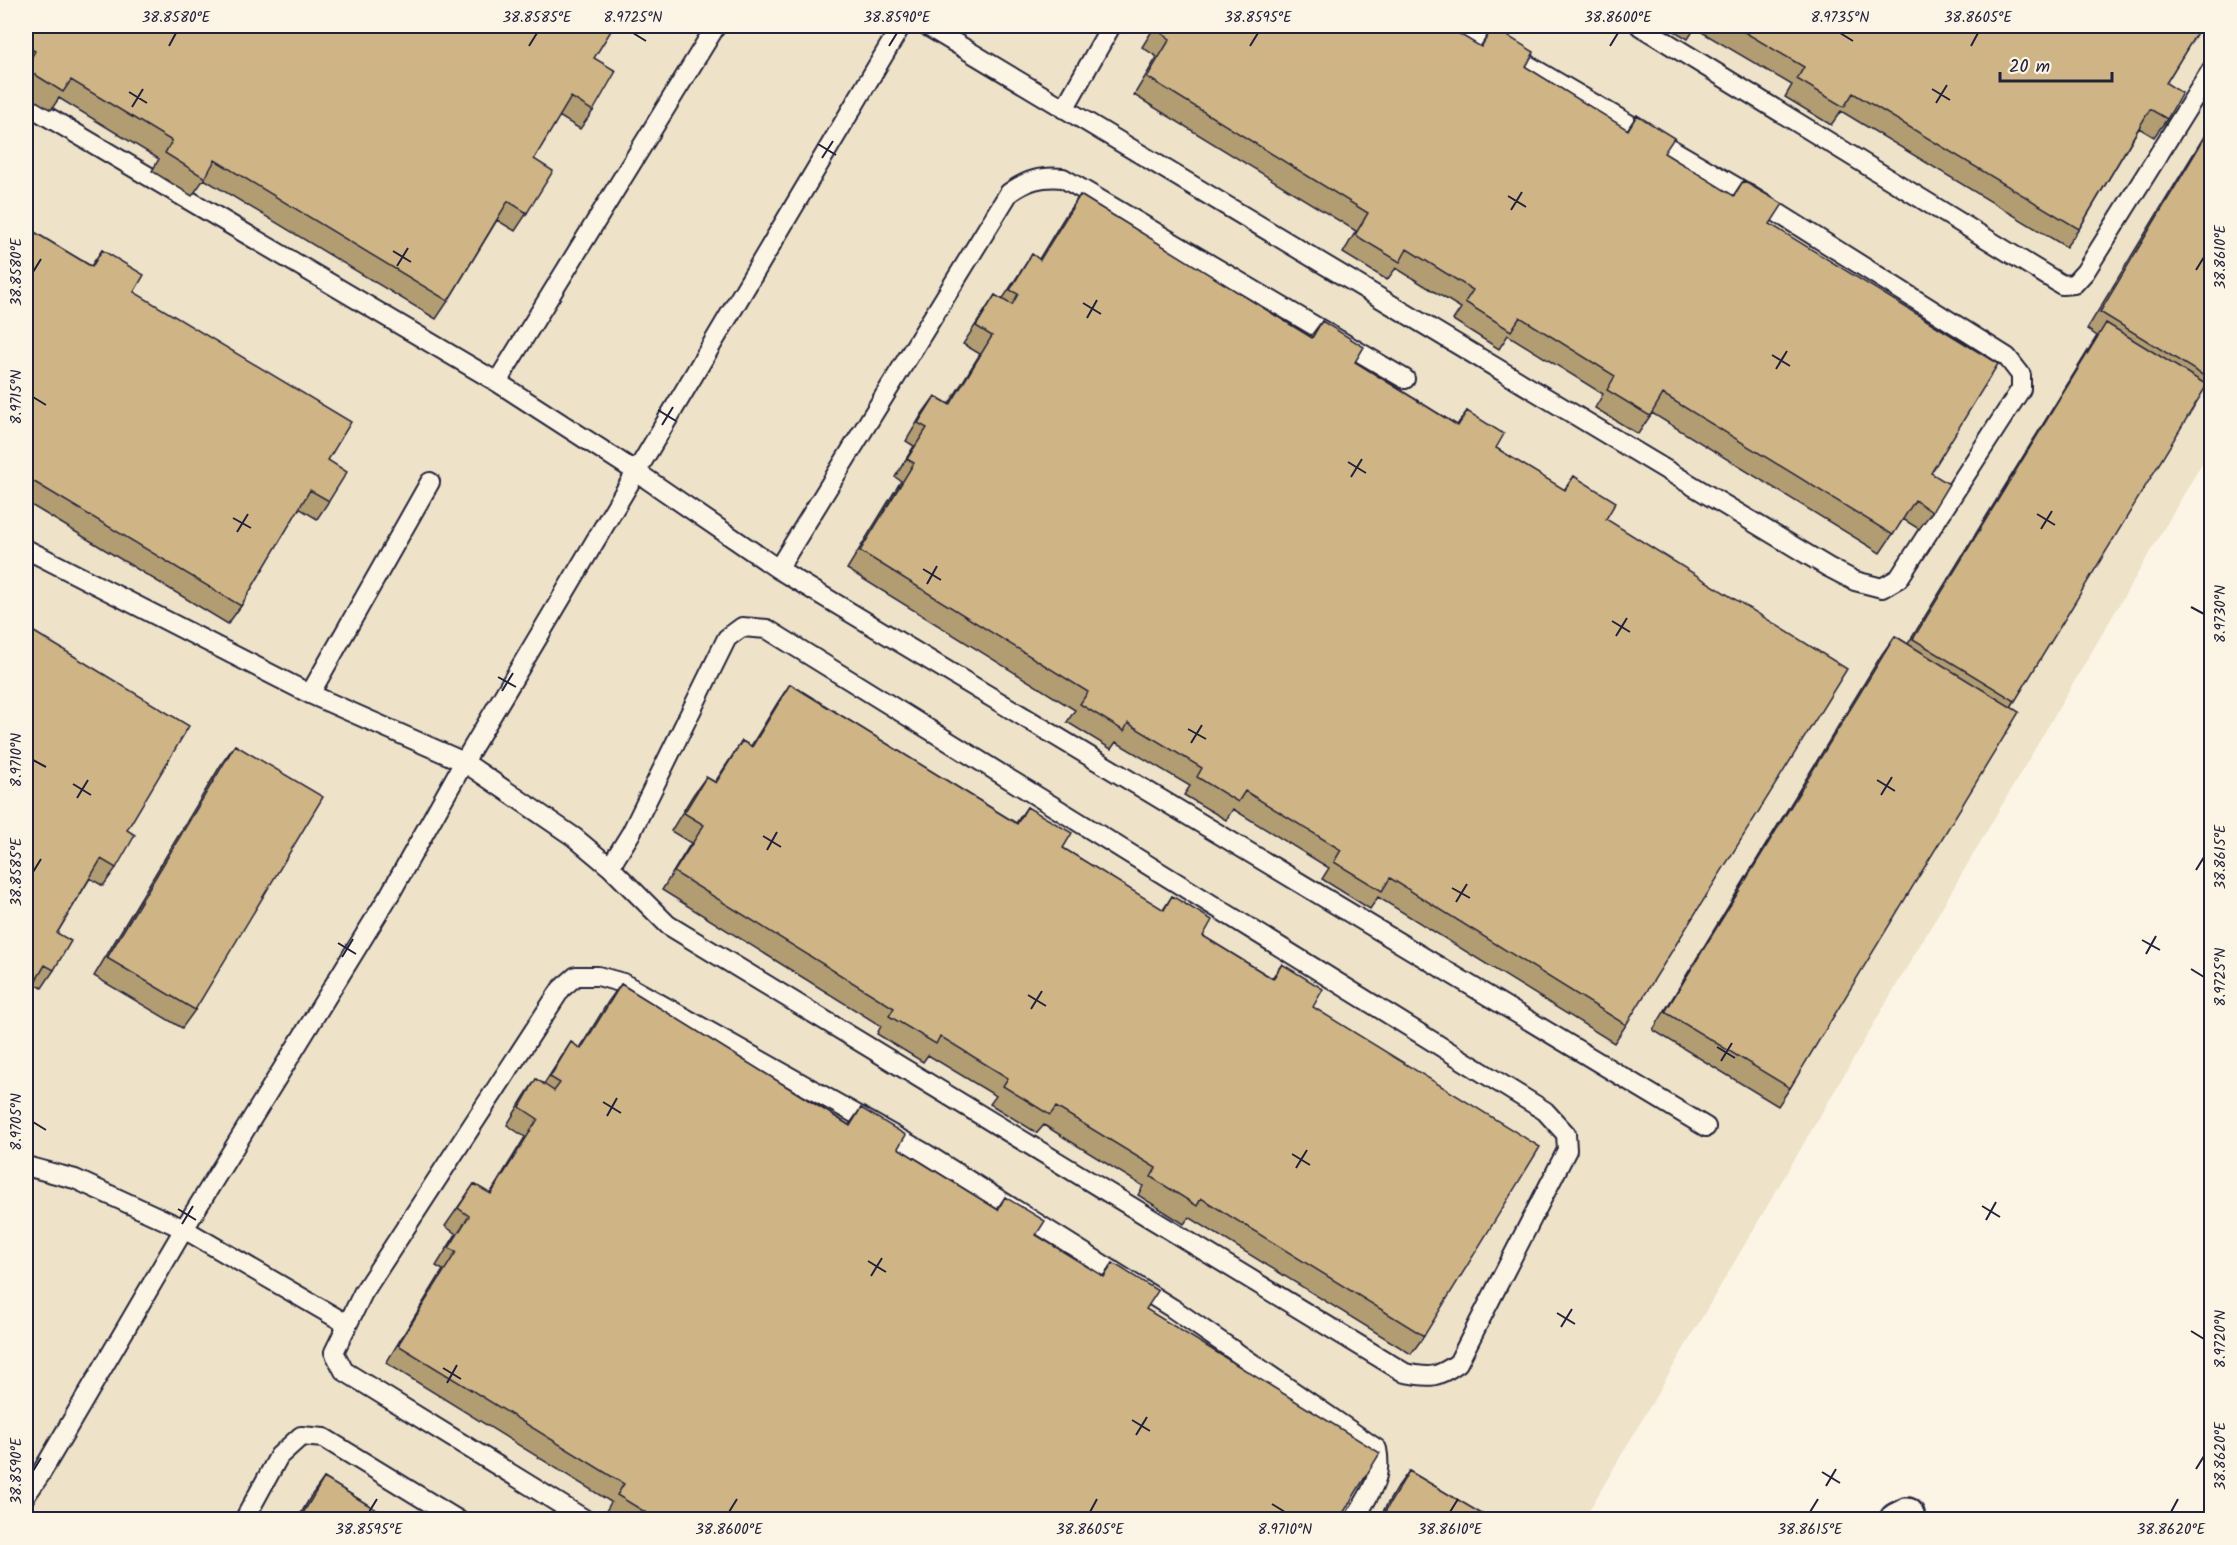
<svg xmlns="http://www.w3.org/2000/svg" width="2237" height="1545" viewBox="0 0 2237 1545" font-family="Kalam,sans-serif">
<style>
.built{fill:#eee2c8}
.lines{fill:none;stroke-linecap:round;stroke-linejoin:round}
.service-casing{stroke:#22223b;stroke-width:22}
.minor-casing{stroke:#22223b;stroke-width:38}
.service{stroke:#fcf5e5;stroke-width:18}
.minor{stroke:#fcf5e5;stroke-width:33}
.wall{fill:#b29c72;stroke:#22223b;stroke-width:1.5}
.building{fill:#cfb585;stroke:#22223b;stroke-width:1.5}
.ticks{fill:none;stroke:#22223b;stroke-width:2}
.neatline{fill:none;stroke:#22223b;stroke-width:2}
.ticks-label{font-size:15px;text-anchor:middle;fill:#22223b}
</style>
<rect width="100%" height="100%" fill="#fcf5e5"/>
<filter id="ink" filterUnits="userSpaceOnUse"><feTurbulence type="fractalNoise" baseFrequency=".0167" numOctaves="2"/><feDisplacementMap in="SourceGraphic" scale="12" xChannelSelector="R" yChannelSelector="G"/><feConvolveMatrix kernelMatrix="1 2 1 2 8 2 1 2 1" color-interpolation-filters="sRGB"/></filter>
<g filter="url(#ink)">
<path class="built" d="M26 26H2211V448L1584 1519H26Z"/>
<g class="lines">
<g class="service-casing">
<path id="service" d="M927 26 1828 567 1855 581 1882 588 1899 578 2021 389V375L2007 357 1738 188 1461 26
M1640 26 2062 285 2074 284 2085 272 2212 69
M26 104 497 382 638 473 778 569 1706 1127
M1064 109 1111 26
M497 382 716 26
M26 549 310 694 464 762 574 837 610 867 668 925 1405 1373C1430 1378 1437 1378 1458 1363L1567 1150 1566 1134 1545 1111 767 629 742 627 727 638 631 833 610 867
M778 569 1009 193C1027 180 1041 176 1063 178L1405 379
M310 694 430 482
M26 1166 75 1179 184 1229 347 1324
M26 1495 40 1475 184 1229 390 894 464 762 901 26
M244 1520 279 1456 301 1436 324 1438 458 1520
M586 1520 344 1371 334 1352 363 1293 561 989 576 976H598L623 983 925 1153 1172 1308 1377 1449C1383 1479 1369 1494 1354 1520"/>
</g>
<g class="minor-casing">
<path id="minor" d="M1897 1520 1907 1515"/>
</g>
<use href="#service" class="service"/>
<use href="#minor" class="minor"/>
</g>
<path class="wall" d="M26 26 594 58 593 111 580 129 559 116 534 159 527 213 515 231 497 220 448 301 436 319 204 179 192 196 152 171 159 159 59 98 51 110 26 95Z
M1155 26H1446L1480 47 1493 27 1526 67 1627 130 1637 115 1664 153 1733 196 1743 181 1770 224 1931 473 1932 512 1919 529 1903 519 1880 553 1652 413 1638 434 1595 408 1603 394 1508 335 1499 349 1453 320 1461 308 1396 268 1387 280 1343 253 1356 231 1134 95 1157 57 1142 47Z
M1666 26H2211V35L2200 27 2166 83 2167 119 2154 137 2139 128 2079 229 2066 247 1841 111 1831 125 1785 97 1792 85 1695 28 1688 39Z
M2211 125V375L2011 707 1790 1088 1778 1106 1653 1030 1882 654 1895 636 1908 644 2097 336 2087 329Z
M1080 195 1310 337 1322 321 1355 362 1457 425 1467 411 1496 448 1564 490 1574 476 1606 519 1626 1025 1614 1043 1378 897 1370 909 1322 879 1329 868 1233 809 1226 820 1184 795 1190 786 1116 742 1111 749 1067 722 1075 710 847 569 901 481 895 477 914 446 906 441 922 414 935 396 949 404 980 354 963 344 995 295 1002 300 1032 254 1039 259 1067 213Z
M26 227 91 266 102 250 134 292 328 460 329 501 317 519 299 508 241 606 228 624 26 502Z
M26 627 127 830 116 868 103 886 90 878 57 933 54 970 42 988 34 983Z
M790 684 1016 823 1027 807 1063 848 1163 910 1172 896 1203 936 1272 978 1282 964 1313 1007 1424 1336 1411 1354 1189 1217 1184 1224 1138 1195 1143 1186 1044 1125 1037 1133 990 1104 996 1096 928 1055 923 1062 877 1034 881 1026 662 890 691 843 671 831 693 795 706 777 715 782 742 741 751 746 778 702Z
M235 745 195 1010 182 1028 94 976 222 763Z
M621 984 849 1125 861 1108 898 1148 997 1209 1005 1197 1036 1235 1103 1276 1113 1263 1146 1309 1339 1520H616L605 1513 611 1502 386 1363 443 1270 436 1266 456 1234 445 1226 474 1184 490 1194 525 1137 507 1125 524 1097 536 1079 544 1084 571 1042 580 1048 608 1002Z
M1409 1471 1492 1520H1378L1396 1489Z
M324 1478 393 1520H297L311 1496Z"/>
<path class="building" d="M26 26H614L594 58 616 71 593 111 571 97 534 159 553 171 527 213 508 201 448 301 215 160 205 178 165 153 172 141 71 80 63 92 26 69V67L35 51 26 46Z
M1157 26H1446L1481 47 1493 27 1534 52 1526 67 1628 130 1637 115 1674 138 1664 153 1734 196 1743 181 1783 204 1770 224 1998 364 1931 473 1949 484 1932 512 1915 500 1893 535 1663 394 1650 416 1607 390 1615 376 1520 317 1511 331 1465 302 1473 290 1407 249 1400 262 1355 235 1368 213 1147 77 1170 39 1155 29Z
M1734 26H2201L2166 83 2182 93 2167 119 2150 109 2079 229 1853 93 1844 107 1797 79 1804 67Z
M2211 127V375L2209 379 2100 312Z
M1080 195 1312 338 1322 321 1364 347 1355 362 1458 426 1467 411 1504 434 1496 448 1565 490 1574 476 1616 502 1606 519 1847 669 1626 1025 1390 878 1382 891 1334 862 1341 850 1245 791 1238 802 1197 777 1202 768 1128 723 1124 731 1080 704 1088 692 860 551 914 463 907 459 927 428 918 423 935 396 950 405 992 336 976 326 995 295 1012 305 1018 294 1010 290 1032 254 1040 260Z
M26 204 35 210 26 225Z
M26 227 92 267 102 250 144 275 134 292 351 422 328 460 347 472 329 501 310 490 241 606 26 477Z
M2106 323 2207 385 2015 701 1913 639Z
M26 627 189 726 127 830 135 835 116 868 101 859 57 933 71 941 54 970 45 965 26 997Z
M1895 636 2019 712 1790 1088 1665 1012Z
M790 684 1017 824 1027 807 1072 833 1063 848 1164 910 1172 896 1212 920 1203 936 1273 979 1282 964 1323 989 1313 1007 1540 1147 1424 1336 1201 1198 1197 1206 1151 1177 1156 1168 1056 1107 1050 1115 1003 1086 1008 1078 940 1036 936 1044 889 1016 894 1008 674 872 704 825 684 813 706 777 716 783 742 741 752 747Z
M235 745 323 797 195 1010 107 958Z
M621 984 850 1126 861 1108 906 1135 898 1148 998 1210 1005 1197 1045 1221 1036 1235 1104 1277 1113 1263 1158 1291 1146 1309 1380 1453 1339 1520H680L670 1514 667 1520H658L617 1495 624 1484 398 1345 456 1252 449 1248 469 1216 458 1208 474 1184 491 1194 538 1119 520 1107 536 1079 554 1091 560 1083 550 1077 571 1042 581 1049Z
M1409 1471 1492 1520H1380Z
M324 1478 393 1520H299Z"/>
</g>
<path class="ticks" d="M633 33 646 41M1840 33 1853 41M169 46 176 33M529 46 537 33M889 46 897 33M1250 46 1258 33M1610 46 1618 33M1971 46 1978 33M1932 89 1950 100M129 92 147 103M1936 103 1947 85M132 107 143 89M818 144 836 155M822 158 833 141M1508 196 1526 207M1511 210 1522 192M393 251 411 262M397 266 408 248M2196 270 2204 257M33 272 41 259M1083 303 1101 314M1087 318 1097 300M1772 355 1790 366M1776 369 1787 351M33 397 46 405M658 410 676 421M662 425 673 407M1348 462 1366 473M1351 477 1362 459M2037 514 2055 525M233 518 251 528M2041 529 2052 511M237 532 248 514M923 569 941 580M927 584 937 566M2191 607 2204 614M1612 621 1630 632M1616 636 1627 618M498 677 516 687M502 691 513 673M1188 729 1206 739M1191 743 1202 725M33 760 46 767M1877 780 1895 791M73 784 91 795M1881 795 1892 777M77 798 88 780M763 836 781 847M767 850 777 832M2196 870 2204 857M33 872 41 859M1452 888 1470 898M1456 902 1467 884M2142 940 2160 950M338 943 356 954M2146 954 2156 936M342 957 353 939M2191 969 2204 977M1028 995 1046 1006M1031 1009 1042 991M1717 1047 1735 1058M1721 1061 1732 1043M603 1102 621 1113M607 1116 617 1098M33 1122 46 1130M1292 1154 1310 1165M1296 1168 1307 1150M1982 1206 2000 1217M178 1209 196 1220M1986 1220 1996 1202M182 1224 193 1206M868 1261 886 1272M871 1276 882 1258M1557 1313 1575 1324M1561 1327 1572 1309M2191 1331 2204 1339M443 1368 461 1379M447 1383 457 1365M1132 1420 1150 1431M1136 1435 1147 1417M2196 1469 2204 1456M33 1471 41 1458M1822 1472 1840 1483M1826 1486 1836 1469M1272 1504 1285 1512M369 1512 377 1499M729 1512 737 1499M1090 1512 1097 1499M1450 1512 1458 1499M1810 1512 1818 1499M2171 1512 2178 1499"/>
<rect width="2237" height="1545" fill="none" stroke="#fcf5e5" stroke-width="66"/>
<path d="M2000 72v9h112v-9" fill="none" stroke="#22223b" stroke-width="3"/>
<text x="2009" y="72" font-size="18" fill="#22223b" stroke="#fcf5e5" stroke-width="4.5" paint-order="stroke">20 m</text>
<rect x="33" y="33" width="2171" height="1479" class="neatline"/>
<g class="ticks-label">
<text x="176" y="22">38.8580°E</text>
<text x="537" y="22">38.8585°E</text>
<text x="633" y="22">8.9725°N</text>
<text x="897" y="22">38.8590°E</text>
<text x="1258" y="22">38.8595°E</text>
<text x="1618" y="22">38.8600°E</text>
<text x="1840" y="22">8.9735°N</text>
<text x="1978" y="22">38.8605°E</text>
<text transform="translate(2220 257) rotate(-90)" y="5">38.8610°E</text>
<text transform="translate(16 272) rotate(-90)" y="5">38.8580°E</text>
<text transform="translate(16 397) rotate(-90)" y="5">8.9715°N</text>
<text transform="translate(2220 614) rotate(-90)" y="5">8.9730°N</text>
<text transform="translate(16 760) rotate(-90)" y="5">8.9710°N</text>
<text transform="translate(2220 857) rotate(-90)" y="5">38.8615°E</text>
<text transform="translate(16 872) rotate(-90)" y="5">38.8585°E</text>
<text transform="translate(2220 977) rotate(-90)" y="5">8.9725°N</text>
<text transform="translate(16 1122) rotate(-90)" y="5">8.9705°N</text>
<text transform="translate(2220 1339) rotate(-90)" y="5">8.9720°N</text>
<text transform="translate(2220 1456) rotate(-90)" y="5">38.8620°E</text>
<text transform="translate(16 1471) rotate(-90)" y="5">38.8590°E</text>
<text x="369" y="1534">38.8595°E</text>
<text x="729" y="1534">38.8600°E</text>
<text x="1090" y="1534">38.8605°E</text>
<text x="1285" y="1534">8.9710°N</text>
<text x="1450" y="1534">38.8610°E</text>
<text x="1810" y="1534">38.8615°E</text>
<text x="2171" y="1534">38.8620°E</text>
</g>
</svg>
